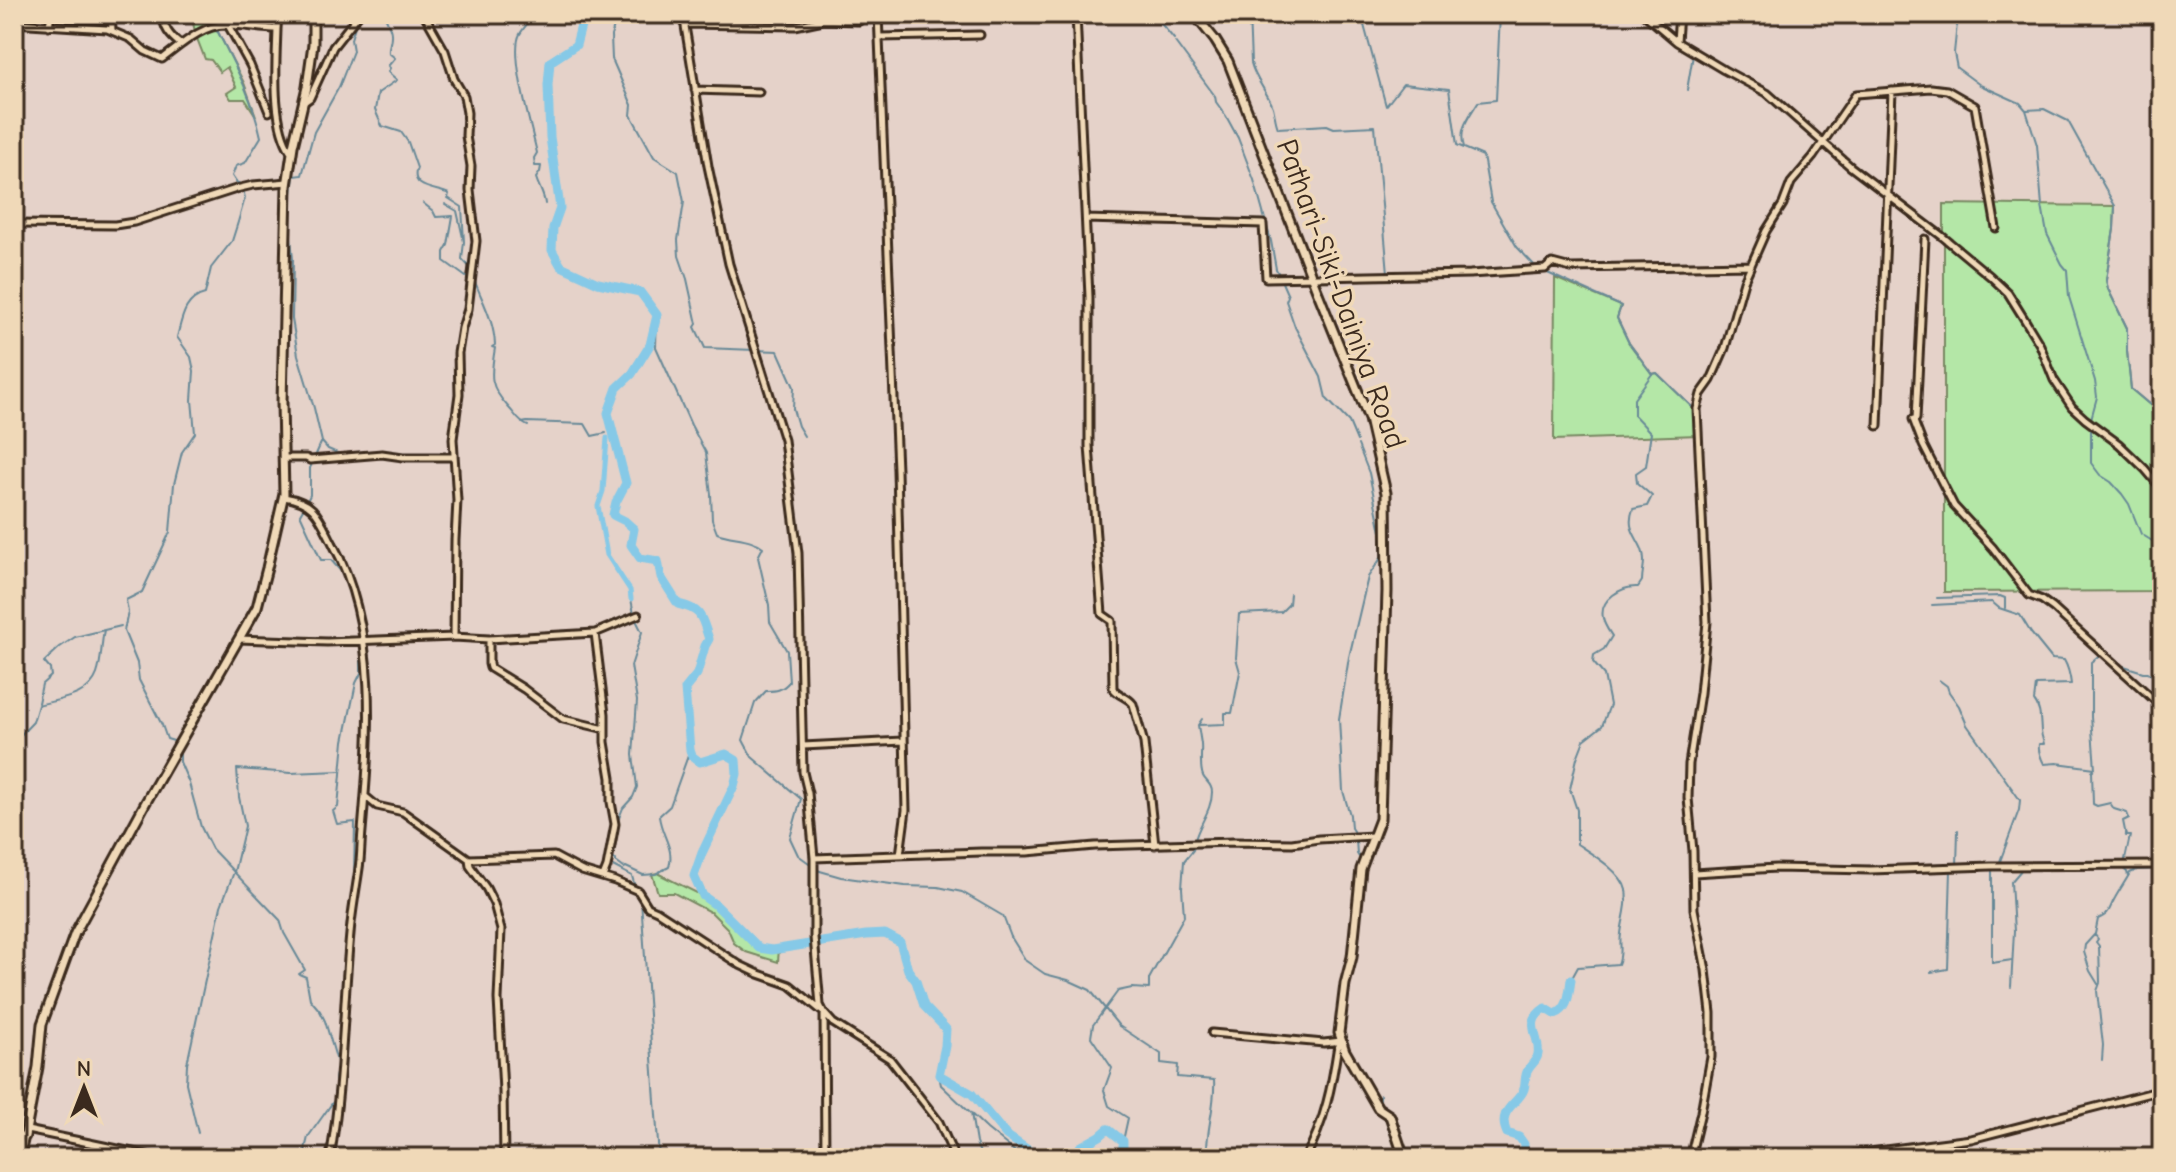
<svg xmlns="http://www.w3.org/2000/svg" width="2176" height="1172" viewBox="0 0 2176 1172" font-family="'Comic Neue',sans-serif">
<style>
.green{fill:#b4e7a7;stroke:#788862;stroke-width:2}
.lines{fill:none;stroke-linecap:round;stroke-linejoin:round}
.stream{stroke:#688997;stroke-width:2}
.canal{stroke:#86c9e7;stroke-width:5}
.river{stroke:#86c9e7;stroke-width:9}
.street-casing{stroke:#3b2a1e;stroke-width:11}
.secondary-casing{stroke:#3b2a1e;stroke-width:13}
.street{stroke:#f0d9b8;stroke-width:5}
.secondary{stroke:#f0d9b8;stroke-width:7}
.labels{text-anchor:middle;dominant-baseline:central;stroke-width:7;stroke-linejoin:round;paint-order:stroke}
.street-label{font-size:30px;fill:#3b2a1e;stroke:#f0d9b8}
</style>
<rect width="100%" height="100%" fill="#e5d2c9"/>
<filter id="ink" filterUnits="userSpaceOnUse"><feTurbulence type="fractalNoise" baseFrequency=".0125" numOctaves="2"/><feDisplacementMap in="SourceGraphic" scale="16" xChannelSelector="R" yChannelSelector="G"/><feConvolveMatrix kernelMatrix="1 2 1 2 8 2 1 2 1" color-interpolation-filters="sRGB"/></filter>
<g filter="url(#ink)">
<path class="green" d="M191 14H221L217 18 218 32 244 83 256 116 245 99H231L227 93 236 87 227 67 220 72 211 60 205 59 196 36Z
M1944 204 2115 206 2114 229 2106 280 2108 289 2127 328V351L2131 389 2150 405 2162 409V591L1944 592Z
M1555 278 1621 306 1617 318 1629 343 1652 374 1657 373 1697 412 1699 435 1554 440Z
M657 873 703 896 717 906 759 947 772 950 779 948 778 962 746 952 734 943 728 929 712 913 674 893H658L652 874Z"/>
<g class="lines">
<path class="stream" d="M206 14 204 19 210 26
M384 14C387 21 392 29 391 36 391 43 388 46 389 53L395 58 388 66 390 68 388 72 397 80 378 93 375 110 382 126 401 132 408 142 417 168C409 189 436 188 449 194L448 198 462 207 464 242
M535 14C532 18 522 30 520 34 509 53 532 130 537 153L534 158 535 166H541L540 172 536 178C539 188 544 194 545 204
M618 14 611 36 612 59 632 105 631 115 654 157 678 172 684 202 678 240 679 256 687 279 697 324 695 327 705 348 778 351 794 387 793 409 798 426 804 436
M1153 14 1174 39
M1249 14 1251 63C1255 79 1267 92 1273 107 1275 114 1275 121 1278 128L1327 125 1334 128 1375 126 1388 273H1396
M1361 14 1386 106 1403 84 1449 89 1457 145 1483 156 1491 202 1517 247 1536 267
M1638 14 1658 31
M1958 14 1954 53 1957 68 1980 85 2020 103 2026 110 2037 145 2042 206 2047 234 2062 264 2067 270 2069 297 2095 381 2097 397 2091 419
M213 30 218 32C235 66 253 99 261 137L245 163 236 166 232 176 236 182 242 185
M1663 34 1693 55 1687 90
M1175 42 1215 96 1216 102 1226 116 1238 138 1254 180 1271 241 1276 269 1280 276
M2027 110 2044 109 2068 121 2115 206 2114 229 2106 280 2108 289 2127 328V351L2131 389 2150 405 2162 407
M1464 147C1458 129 1469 117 1478 102L1496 100 1500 14
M423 203 433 211 436 217 453 216 448 245 444 252V261L466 277 474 279C482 301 494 320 495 345L492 347 495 348C490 377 489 386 509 408 516 415 518 422 528 426
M445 204 457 211 464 242 462 259 475 273
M290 211 294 176 302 175 314 132 339 87 353 51 351 39 356 23 364 14
M290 225 293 259 292 319 298 355 314 408 322 442 328 449 342 455
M1543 271 1621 306 1617 318 1629 343 1652 374 1634 399V415L1651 433 1646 466 1636 473 1637 483 1652 496 1647 506 1633 509C1624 534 1644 539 1644 561 1644 568 1642 573 1642 581L1638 587C1622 586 1599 599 1603 618 1604 625 1608 630 1612 636L1604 649 1594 655 1593 662 1604 675 1610 705 1602 726 1584 740 1577 758 1570 789 1577 810V844C1592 854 1622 872 1626 890 1629 903 1622 921 1621 934 1619 945 1623 953 1618 964L1578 967 1572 978
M1281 280 1288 296 1286 301 1295 327 1321 377 1326 398 1349 422 1357 441
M657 315 656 347 691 425 706 453 711 494 712 520 717 533C733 539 750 537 763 547L758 557 769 605 770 622 787 651 789 682C782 690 777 691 766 691L755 703 743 740 752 757 801 799 790 838 798 855 820 871 841 877 905 886 938 887 962 892 1003 916 1011 937 1026 961 1045 974 1068 980 1090 990 1119 1026 1161 1054V1063L1178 1065 1177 1077 1214 1080C1216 1106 1205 1132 1207 1158
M1653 374 1657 373 1694 409
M522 423 527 422 585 424 592 436 606 433
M2091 426V463L2100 475 2111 482 2122 494 2129 504 2141 534 2162 547
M307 501 310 495V468L321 443
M304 507 300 514 321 560H331L344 575 347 584
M1937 598 2000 596 2005 598V608
M631 599 634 614
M1932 605 1992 602 1999 608 2020 615 2031 633 2052 659 2064 660C2068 667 2070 675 2071 684L2036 685 2034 701C2041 709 2040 721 2041 731 2041 735 2043 739 2044 744H2039C2038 750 2041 758 2044 764L2057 763 2095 768
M2102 653 2091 662V717L2095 768 2092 771 2093 804 2097 806 2110 803 2114 809 2127 813 2129 818 2123 821 2126 836H2130L2123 869 2127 872 2128 876
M2121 668 2124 666 2143 672H2148L2162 682
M1939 680 1947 686 1949 692 1959 706 1967 725 2020 800 2019 810 1999 864
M38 703 42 684 51 676 50 669 44 662 60 647 75 637 121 626
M1198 725 1225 724V713H1232L1240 672 1236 658 1239 614 1281 612 1289 604 1290 594
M14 742 33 722 38 705C59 699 89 697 97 674 102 660 101 644 104 630
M177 742 167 739 162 725 139 680 137 663 124 631 128 612 126 600 142 592 170 532 174 484 182 452 195 433 192 400 194 371 191 357 177 337C182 319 184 299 205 294L211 268 232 241 238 222 245 198 243 189
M180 747V762L189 783 201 827 212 849 280 920 284 933 305 970 299 974 306 977 310 999 320 1011 325 1021 338 1065 335 1078V1099L308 1137 303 1158
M617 823 623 808 633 797 637 787 633 755 637 701 631 666 642 632 636 620
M1355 834 1351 828 1350 815 1343 791 1339 719 1349 657 1368 577 1381 558 1383 542 1369 473 1358 445
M1195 840C1199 824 1212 810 1212 792 1212 784 1206 782 1203 776 1199 765 1202 755 1201 744 1200 738 1199 731 1198 725L1202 719
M1356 840 1357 854 1361 860
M611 857 616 860V862L624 868 626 867 643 875 656 874
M609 864 632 876 635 887
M1957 866 1958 830
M1999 867 1998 870 1992 869V963L2012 960
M657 873 669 867C675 848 661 835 659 816L670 806 690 750
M641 900 659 1158
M351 906 354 875 355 822 337 824 333 811 338 807 344 741 356 683 361 673V644
M2095 935 2098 939 2096 942 2099 946 2100 982
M1347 963 1350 942
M1931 972 1948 969 1951 870H1953
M2100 983 2097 991 2103 1045 2102 1060
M2098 984 2090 971 2084 952 2085 945 2095 934 2098 919C2111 914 2109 908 2115 898 2120 889 2125 882 2130 873L2137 870 2162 869
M2011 987 2014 931 2011 882 2022 869
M1333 1061 1335 1046
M939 1076 941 1085 987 1129 1023 1158
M1380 1095V1104
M971 1113 976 1143 982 1158
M198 1133 186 1083 187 1064 221 906 234 872 245 826 239 797 237 769 291 773 340 771
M336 1133 340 1118V1100
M1123 1141 1128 1118 1109 1106 1104 1090 1112 1068 1091 1037 1093 1025 1118 991 1132 988 1149 989V979L1184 916 1182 888 1184 861 1193 850 1194 846
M333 1158 335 1140
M1302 1158 1313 1135 1326 1094"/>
<path class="canal" d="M607 438 603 491 598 506 607 555 630 590 631 599
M2152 695 2162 703"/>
<path class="river" d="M579 14 582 22 576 45 550 62 548 85 550 137 560 208 553 228 552 250 561 266 598 283 640 292 657 315 650 345 632 374 617 388 608 413 626 483 616 502 613 515 625 521 634 529 631 545 640 558 658 561 661 577 678 604C703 610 701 616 709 639L705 646 697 674 685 689 690 750 692 756 700 762 726 754 736 760 737 774 734 786 702 853 694 876 703 896 717 906 759 948 772 950 866 935 885 934 900 942 908 970 916 981 924 1006 946 1029 945 1046 939 1075 972 1094 1006 1135 1040 1158
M1078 1158 1080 1147 1100 1136 1108 1129 1123 1141V1158
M1522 1158 1524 1144 1519 1137 1507 1133C1496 1109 1519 1104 1524 1089 1526 1083 1524 1076 1528 1070 1531 1064 1537 1061 1538 1054 1541 1036 1522 1023 1545 1008L1555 1014C1569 1010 1569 992 1571 980"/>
<g class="street-casing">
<path id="street" d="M111 14 112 30
M163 14C163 28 170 36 180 44
M424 14 445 51 454 79 464 96 467 113 466 136 471 166 470 190 476 241 468 309 462 328 458 353 459 394 453 439 457 500 455 540 454 637
M683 14 708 166 729 264 784 440 798 553 803 772 808 793 814 858V937L820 1005 824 1013 833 1023 890 1059 939 1122 955 1158
M878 14 897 470 906 810 900 855
M1076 14 1089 297V446L1102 614 1112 621 1113 688C1118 696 1127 696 1133 704L1144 743 1155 845
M1644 14 1677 42 1724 70 1767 93 1851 167 1943 237 1990 276 2008 293 2023 317 2040 345 2054 380 2072 407 2085 419 2119 444 2145 469 2162 489
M14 23 107 29 131 39 145 51 162 59C180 46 202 25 225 25 242 24 260 29 277 29 276 64 271 123 291 152
M684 24 795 26 823 20 859 21
M228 25 250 65 269 112
M49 26 51 14
M237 26 239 14
M277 29 278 14
M879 37 980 35
M1677 41 1679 14
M695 90 759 92
M303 103 310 98 333 47 359 14
M1086 219 1263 224 1266 278 1470 274 1545 269 1552 263 1571 268 1751 265
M14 224 115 225 134 222 236 189 253 185 288 182
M1913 419 1923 445 1954 506 1993 548 2029 595 2042 600 2053 608 2162 707
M1916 419 1925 239
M1878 426 1892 91
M283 458H306L310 460 382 454 403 457H453
M284 497C316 502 319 517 333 544 379 628 370 739 362 831 361 841 361 851 360 861 357 885 352 909 350 934 343 1008 343 1085 330 1158
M595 633 638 615
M239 639 327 642 454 637 489 639V664L490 668 524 689 563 719 605 729
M489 639 595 633 605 714V742L611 778V802L615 824 607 867 603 877
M803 746 903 741
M366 797 377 806 403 812 469 859 554 856 582 871 615 881 638 891 648 907 657 911 740 965 759 974 790 985 824 1013 825 1158
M814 858 981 852H1027L1095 846 1234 842 1292 843 1319 839 1373 836
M469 859 470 866 486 888 494 904 501 930 498 999 503 1091 504 1158
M1694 873 1776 868 1870 870 1991 866 2162 865
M1212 1033 1324 1043 1341 1041 1338 1045C1332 1085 1325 1122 1305 1158
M27 1130 161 1158
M14 1136H25L20 1158
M1690 1158 1701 1112 1711 1057V1013L1706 970 1694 909 1693 851 1688 798 1689 764 1700 693 1707 622 1697 409 1701 394 1711 380 1725 348 1744 281 1766 231 1783 204 1791 183 1813 157 1856 94 1931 88 1947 90 1975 106 1996 228
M1841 1158 1854 1154 1971 1139 2162 1090"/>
</g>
<g class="secondary-casing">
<path id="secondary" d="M1194 14 1215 40 1228 61 1316 288 1369 419 1386 493 1387 591 1380 819 1361 869 1352 957 1345 984 1339 1033 1345 1051 1378 1108 1390 1116 1404 1158
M25 1136 38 1067 42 1024 75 933 146 802 257 607 267 568 284 494 282 403 287 186 293 146 307 87 313 44V14"/>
</g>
<use href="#street" class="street"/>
<use href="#secondary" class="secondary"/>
</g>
</g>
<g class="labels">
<g class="street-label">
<text transform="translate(1341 294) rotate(70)">Pathari-Siki-Dainiya Road</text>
</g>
</g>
<rect width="2176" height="1172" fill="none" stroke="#f0d9b8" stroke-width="48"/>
<rect x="24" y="24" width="2128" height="1124" fill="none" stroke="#3b2a1e" stroke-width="3" filter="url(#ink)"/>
<g transform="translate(84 1088)" stroke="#f0d9b8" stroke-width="6" paint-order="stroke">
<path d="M0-6L14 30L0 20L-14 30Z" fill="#3b2a1e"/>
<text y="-12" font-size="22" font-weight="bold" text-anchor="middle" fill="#3b2a1e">N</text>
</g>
</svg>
